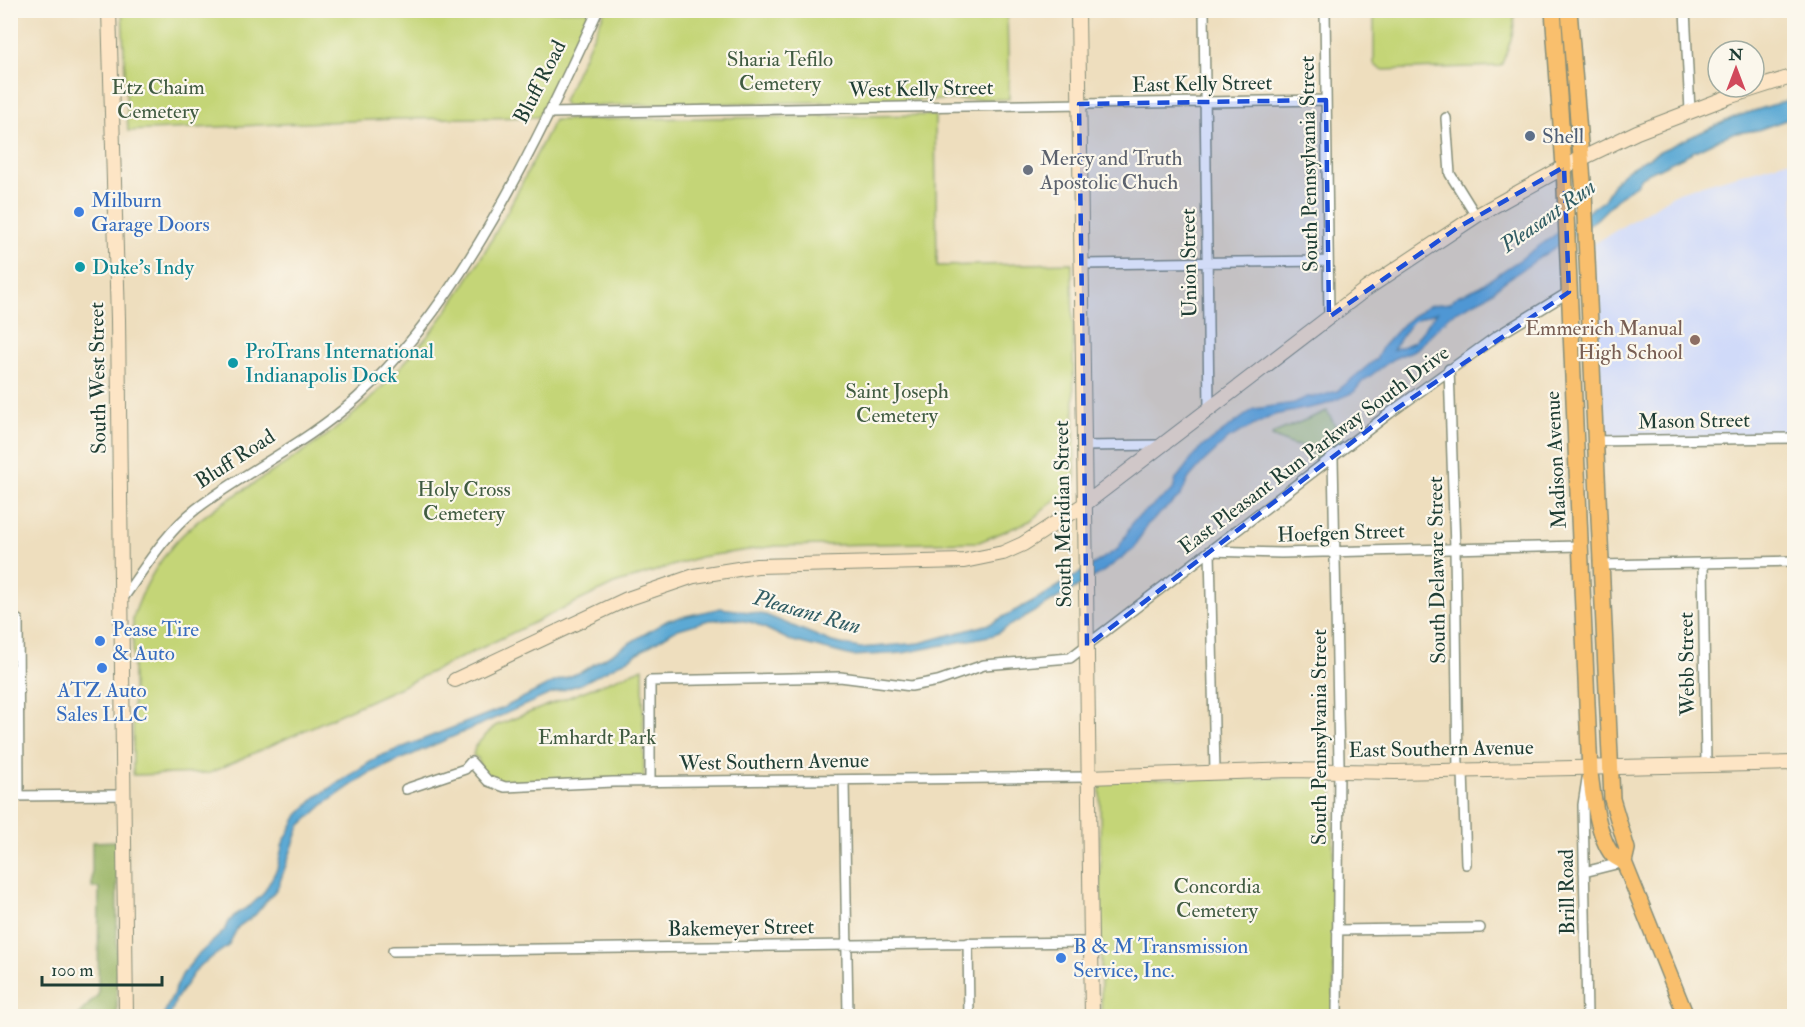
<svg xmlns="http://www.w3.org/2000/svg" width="1805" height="1027" viewBox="0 0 1805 1027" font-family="'IM FELL Double Pica',serif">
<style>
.built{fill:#d0daf9}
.green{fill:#c4d577;stroke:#728956;stroke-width:1.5}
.forest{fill:#9bb668;stroke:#5d7a4e;stroke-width:1.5}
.water{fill:#5ba9d4;stroke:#3d7384;stroke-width:1.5;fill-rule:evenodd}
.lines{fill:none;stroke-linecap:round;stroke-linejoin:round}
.stream{stroke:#5ba9d4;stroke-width:2}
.street-casing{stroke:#868e79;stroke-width:12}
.secondary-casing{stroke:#868e79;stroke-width:16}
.primary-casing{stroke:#868e79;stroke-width:18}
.street{stroke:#fff;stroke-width:9}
.secondary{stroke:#fde5c5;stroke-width:14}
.primary{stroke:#f9bf6d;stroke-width:15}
.rail-casing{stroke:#1f3d34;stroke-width:4.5}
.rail{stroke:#fbf7ec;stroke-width:2;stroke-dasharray:7;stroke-linecap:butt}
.marked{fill:#1d4ed8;fill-opacity:0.2;stroke:#1d4ed8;stroke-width:4.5;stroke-dasharray:12 8;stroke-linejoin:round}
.service-dot{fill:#5c6f8a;stroke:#fbf7ec;stroke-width:2}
.worship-dot{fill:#6b7280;stroke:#fbf7ec;stroke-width:2}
.shop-dot{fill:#3f7fe0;stroke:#fbf7ec;stroke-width:2}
.culture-dot{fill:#0f9aa8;stroke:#fbf7ec;stroke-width:2}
.education-dot{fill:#8d6e63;stroke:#fbf7ec;stroke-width:2}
.labels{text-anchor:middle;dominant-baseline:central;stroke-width:4.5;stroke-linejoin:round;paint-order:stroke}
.park-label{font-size:21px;fill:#405b41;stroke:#fbf7ec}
.street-label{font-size:21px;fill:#1f3d34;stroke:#fbf7ec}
.service-label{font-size:21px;fill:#4e5e75;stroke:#fbf7ec;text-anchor:start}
.worship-label{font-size:21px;fill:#5b616d;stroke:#fbf7ec;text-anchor:start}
.shop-label{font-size:21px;fill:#366cbe;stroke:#fbf7ec;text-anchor:start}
.culture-label{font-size:21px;fill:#0d838f;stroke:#fbf7ec;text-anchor:start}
.education-label{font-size:21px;fill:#785e54;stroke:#fbf7ec;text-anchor:end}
.water-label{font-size:22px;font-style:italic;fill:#315d64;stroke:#fbf7ec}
</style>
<rect width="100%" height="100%" fill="#fbf7ec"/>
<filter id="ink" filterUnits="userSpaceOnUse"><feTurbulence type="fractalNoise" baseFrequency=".0167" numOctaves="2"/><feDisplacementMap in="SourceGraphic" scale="12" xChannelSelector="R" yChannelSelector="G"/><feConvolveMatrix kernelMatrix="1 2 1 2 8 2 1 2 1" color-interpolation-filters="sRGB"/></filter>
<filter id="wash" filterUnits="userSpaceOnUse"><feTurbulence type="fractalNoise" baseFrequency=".008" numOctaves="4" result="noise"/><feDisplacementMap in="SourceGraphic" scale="24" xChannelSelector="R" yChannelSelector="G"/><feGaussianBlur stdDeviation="1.35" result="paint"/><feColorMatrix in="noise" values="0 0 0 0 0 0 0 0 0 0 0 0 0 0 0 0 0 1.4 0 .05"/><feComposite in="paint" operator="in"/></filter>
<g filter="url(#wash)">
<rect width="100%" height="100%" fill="#eedebe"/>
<path class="built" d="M1794 159V437L1596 438 1594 244 1678 192Z"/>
<path class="green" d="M122 11V10L590 11 538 117 393 119 128 131Z
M605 11H1007L1009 99 566 106 563 101Z
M1374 11H1514C1516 30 1508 49 1501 66L1381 70 1374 64Z
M935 115 937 266 1072 263 1075 483 1030 521 979 542 776 546 700 557 614 584 398 688 210 773 133 775V618C142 590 155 566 174 544 194 520 224 502 250 486 295 457 343 429 380 389 398 369 418 349 434 328 483 264 518 191 554 120Z
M1327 411 1343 440 1316 461 1306 447 1293 445 1272 436 1274 433Z
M643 668 644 780 493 783 480 769 478 758 473 756 475 746 495 726Z
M1333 777 1334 1016H1101L1100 779Z"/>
<path class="forest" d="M117 841V1016H77L98 995 99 888H92V842Z"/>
<path class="water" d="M1794 98V117L1758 130 1730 134 1641 177 1636 185 1621 195 1597 219 1504 282 1487 296 1450 315 1417 349 1393 359 1362 382 1354 392 1324 405 1274 415 1229 438 1202 463 1189 478 1181 495 1147 525 1134 549 1101 573 994 635 903 653 852 656 789 640 754 623 734 619 709 620 675 630 630 658 581 684 548 695 368 774 323 805 300 826 278 887 255 915 238 927 228 946 198 967 176 999 170 1016H163L182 975 196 957 224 931 228 922 239 912 250 906 263 894 277 869 283 843 298 815 316 797 378 757 503 708 552 683 581 672 668 620 690 615 721 608 743 611 766 615 832 642 860 648 920 643 990 624 1046 594 1118 549 1134 520 1173 490 1176 479 1199 449 1254 409 1294 403 1307 397 1321 396 1337 391 1376 359 1383 346 1403 324 1427 306 1449 303 1457 296 1477 288 1518 261 1604 200 1616 180 1627 170 1660 151 1732 118ZM1437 312 1414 342 1393 350 1412 321Z"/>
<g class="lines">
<path class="stream" d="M1408 325 1420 316"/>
</g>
</g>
<g filter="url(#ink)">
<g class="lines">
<g class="street-casing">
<path id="street" d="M1204 10 1209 408
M1325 10 1329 317
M1685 10 1690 111
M548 113 1326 100
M1446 118 1450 174 1476 216
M1081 264 1328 261
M1449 369 1455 548 1458 771
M1594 441 1794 438
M1083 446 1162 445
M1333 458 1339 762 1337 1016
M1703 563 1706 765
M1600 565 1794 561
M121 601C144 569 165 533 196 509 248 470 308 442 357 398 463 302 538 139 598 10
M18 620 19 796
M1463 771 1466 864
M1215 772 1210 551 1281 553 1580 546
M1587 779 1583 805 1587 1016
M844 780 848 1016
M650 782V681L840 677 911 686 938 681 984 665 1070 658 1390 413 1497 336 1569 292
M406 789 465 769 471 762 488 781 505 787 613 782 1088 777
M10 796 124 795
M1584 872 1624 862
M1337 930 1480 928
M968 943 969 1016
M393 951 1091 942"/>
</g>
<g class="secondary-casing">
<path id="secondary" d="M109 10 118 319 126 1016
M1078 10 1092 1016
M455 680 627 599 694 576 757 566 964 561 1003 553 1023 544 1085 504 1366 289 1476 216 1564 167 1637 132 1731 96 1794 76
M1088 777 1290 770 1395 772 1794 763"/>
</g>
<g class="primary-casing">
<path id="primary" d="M1553 10 1564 167 1590 773C1592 793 1599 839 1612 854 1614 857 1621 860 1624 862
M1569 10 1584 193 1612 799 1627 849 1624 862 1686 1016"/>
</g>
<use href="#street" class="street"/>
<use href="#secondary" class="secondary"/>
<use href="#primary" class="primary"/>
<g class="rail-casing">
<path id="rail" d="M10 25 18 10"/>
</g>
<use href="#rail" class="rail"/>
</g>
</g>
<path class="marked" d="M1326 100 1329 317 1457 228 1564 167 1569 292 1390 413 1087 646 1079 104Z"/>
<circle class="service-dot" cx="1530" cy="136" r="6"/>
<circle class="worship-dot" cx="1028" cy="170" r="6"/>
<g class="shop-dot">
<circle cx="79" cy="212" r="6"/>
<circle cx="100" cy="641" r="6"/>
<circle cx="102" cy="668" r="6"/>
<circle cx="1061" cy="958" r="6"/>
</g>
<g class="culture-dot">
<circle cx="80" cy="267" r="6"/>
<circle cx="233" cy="363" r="6"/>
</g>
<circle class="education-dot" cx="1695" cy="340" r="6"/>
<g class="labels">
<g class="park-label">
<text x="780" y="59">Sharia Tefilo<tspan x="780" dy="24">Cemetery</tspan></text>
<text x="158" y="87">Etz Chaim<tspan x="158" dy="24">Cemetery</tspan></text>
<text x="897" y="391">Saint Joseph<tspan x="897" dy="24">Cemetery</tspan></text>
<text x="464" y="489">Holy Cross<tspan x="464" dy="24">Cemetery</tspan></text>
<text x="597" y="737">Emhardt Park</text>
<text x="1217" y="886">Concordia<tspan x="1217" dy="24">Cemetery</tspan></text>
</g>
<g class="street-label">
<text transform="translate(540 82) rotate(-63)">Bluff Road</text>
<text transform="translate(1202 84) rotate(-1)">East Kelly Street</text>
<text transform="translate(921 89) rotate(-1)">West Kelly Street</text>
<text transform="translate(1309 164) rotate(-91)">South Pennsylvania Street</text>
<text transform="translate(1189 263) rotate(-91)">Union Street</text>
<text transform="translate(98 378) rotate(-91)">South West Street</text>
<text transform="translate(1694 421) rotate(-1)">Mason Street</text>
<text transform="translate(1314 450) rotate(-37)">East Pleasant Run Parkway South Drive</text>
<text transform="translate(235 459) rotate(-33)">Bluff Road</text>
<text transform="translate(1556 460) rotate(-93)">Madison Avenue</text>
<text transform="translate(1063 514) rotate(-91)">South Meridian Street</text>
<text transform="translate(1341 533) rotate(-2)">Hoefgen Street</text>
<text transform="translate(1437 570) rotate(-91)">South Delaware Street</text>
<text transform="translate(1687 664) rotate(-91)">Webb Street</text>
<text transform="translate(1319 737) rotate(-90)">South Pennsylvania Street</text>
<text transform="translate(1441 749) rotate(-1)">East Southern Avenue</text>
<text transform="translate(774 762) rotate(-1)">West Southern Avenue</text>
<text transform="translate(1567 892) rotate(-91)">Brill Road</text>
<text transform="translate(741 928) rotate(-1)">Bakemeyer Street</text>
</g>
<g class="service-label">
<text x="1542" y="136">Shell</text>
</g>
<g class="worship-label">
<text x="1040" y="158">Mercy and Truth<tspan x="1040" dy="24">Apostolic Chuch</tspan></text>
</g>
<g class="shop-label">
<text x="91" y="200">Milburn<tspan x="91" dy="24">Garage Doors</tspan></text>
<text x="112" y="629">Pease Tire<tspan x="112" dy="24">&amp; Auto</tspan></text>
<text x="102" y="690" text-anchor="middle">ATZ Auto<tspan x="102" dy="24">Sales LLC</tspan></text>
<text x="1073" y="946">B &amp; M Transmission<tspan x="1073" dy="24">Service, Inc.</tspan></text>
</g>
<g class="culture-label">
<text x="92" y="267">Duke’s Indy</text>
<text x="245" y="351">ProTrans International<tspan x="245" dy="24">Indianapolis Dock</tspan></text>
</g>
<g class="education-label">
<text x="1683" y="328">Emmerich Manual<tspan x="1683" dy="24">High School</tspan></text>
</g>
<g class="water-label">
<text transform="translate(1548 216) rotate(-35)">Pleasant Run</text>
<text transform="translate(807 612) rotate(16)">Pleasant Run</text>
</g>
</g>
<rect width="1805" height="1027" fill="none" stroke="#fbf7ec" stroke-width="36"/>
<g transform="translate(1736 69)"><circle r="28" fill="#fbf7ec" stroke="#a3ada2" stroke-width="1.5"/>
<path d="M0-4.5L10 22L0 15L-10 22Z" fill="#d1495b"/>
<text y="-9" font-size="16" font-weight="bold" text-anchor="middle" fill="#1f3d34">N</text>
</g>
<path d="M42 976v9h120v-9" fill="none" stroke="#1f3d34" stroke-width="3"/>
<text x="51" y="976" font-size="18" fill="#1f3d34" stroke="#fbf7ec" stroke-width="4.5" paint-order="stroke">100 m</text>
</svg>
